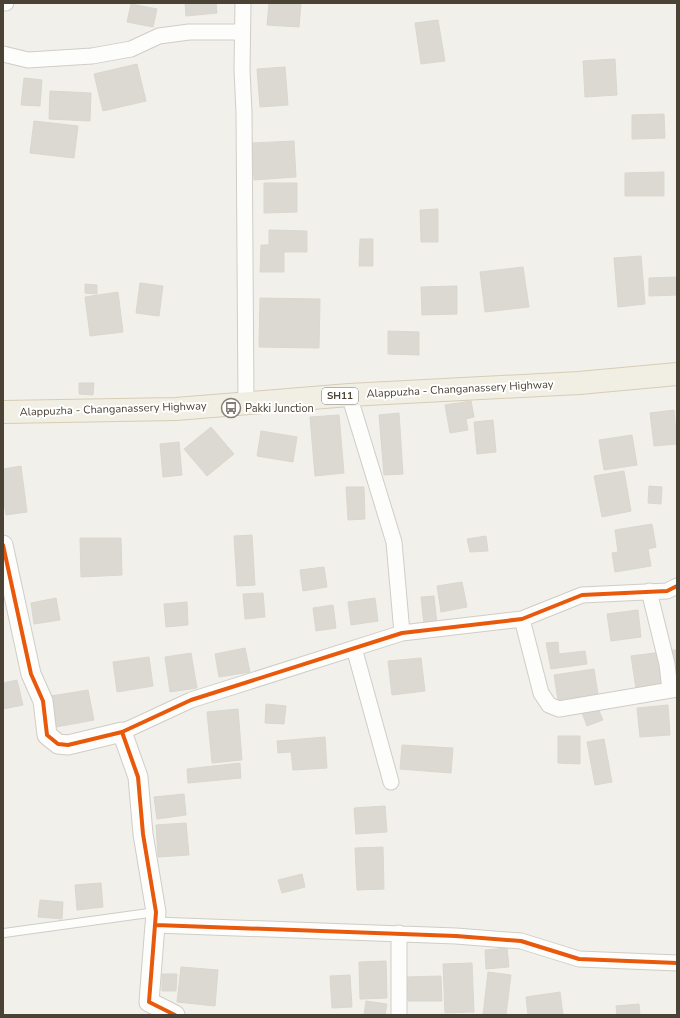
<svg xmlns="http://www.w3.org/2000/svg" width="680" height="1018" viewBox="0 0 680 1018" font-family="'Nunito Sans',sans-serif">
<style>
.building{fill:#dcd9d2;stroke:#dad7cf}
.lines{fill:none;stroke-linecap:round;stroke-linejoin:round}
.service-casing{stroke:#d0cdc7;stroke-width:10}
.minor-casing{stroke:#d0cdc7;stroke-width:17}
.tertiary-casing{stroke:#d0cdc7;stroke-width:21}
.primary-casing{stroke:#d6cdb5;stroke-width:24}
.service{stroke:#fdfdfc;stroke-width:8}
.minor{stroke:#fdfdfc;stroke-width:15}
.tertiary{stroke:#fdfdfc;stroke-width:19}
.primary{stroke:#f1eee4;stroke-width:22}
.cycleway-casing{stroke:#fff;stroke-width:6}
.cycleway{stroke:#e8590c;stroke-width:4}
.labels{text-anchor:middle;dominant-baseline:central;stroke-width:4;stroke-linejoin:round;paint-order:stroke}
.shield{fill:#fff;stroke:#807b72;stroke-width:1}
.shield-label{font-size:10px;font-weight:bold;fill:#494235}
.street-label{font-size:11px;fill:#494235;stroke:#fff}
.poi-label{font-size:11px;fill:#494235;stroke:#fff;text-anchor:start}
</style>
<rect width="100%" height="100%" fill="#f2f0ea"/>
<path class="building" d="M185 3H216L217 13 186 16Z
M269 3H301L299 27 267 25Z
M131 4 157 9 153 27 127 22Z
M438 20 445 61 421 64 415 23Z
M615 59 617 95 585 97 583 61Z
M137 64 146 101 103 111 94 74Z
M285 67 288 105 260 107 257 69Z
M24 78 42 80 40 106 21 105Z
M50 91 91 93 90 121 49 119Z
M664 114 665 138 632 139V115Z
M34 121 78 126 74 158 30 153Z
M294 141 296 177 254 180 252 143Z
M664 172V196H625V173Z
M264 183H297V212L264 213Z
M438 209V242H421L420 210Z
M269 230 307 231V252H284V272H260L261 245H269Z
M360 239H373V266H359Z
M641 256 645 304 618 307 614 258Z
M523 267 529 307 485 312 480 272Z
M677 277V295L649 296V278Z
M140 283 163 286 159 316 136 313Z
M85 284 97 285V294L85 293Z
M457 286V314L422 315 421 287Z
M118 292 123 332 90 336 85 297Z
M260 298 320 299 319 348 259 347Z
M388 331 419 332V355L388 354Z
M79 383H94L93 395 79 394Z
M471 401 474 417 466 419 468 430 450 433 445 405Z
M674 410 677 444 654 446 650 413Z
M399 413 403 474 384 475 379 415Z
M339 415 344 473 315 476 310 417Z
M493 420 496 452 477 454 474 422Z
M211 427 234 454 207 476 184 449Z
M261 431 297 437 293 462 257 456Z
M632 435 637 465 604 470 599 440Z
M179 442 182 475 163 477 160 444Z
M21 466 27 512 6 515 3 498V469Z
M624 471 631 511 602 517 594 476Z
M649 486 662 487 661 504 648 503Z
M346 487H364L365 519 348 520Z
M652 524 656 547 648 549 651 566 615 572 612 553 618 552 615 530Z
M252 535 255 585 237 586 234 536Z
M486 536 488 551 470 552 467 539Z
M80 538H121L122 575 81 577Z
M324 567 327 587 303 591 300 570Z
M462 582 467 607 441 612 437 586Z
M263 593 265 617 245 619 243 594Z
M434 596 437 624 424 625 421 597Z
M56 598 60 620 34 624 31 603Z
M375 598 378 621 351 625 348 602Z
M187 602 188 625 166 627 164 604Z
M333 605 336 628 316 631 313 608Z
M638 610 641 637 611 641 607 614Z
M558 642 559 654 585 651 587 664 551 669 546 643Z
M245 648 250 672 219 677 215 654Z
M668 650H677V677H670Z
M662 652 667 684 636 689 631 656Z
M191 653 197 688 170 692 165 657Z
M149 657 153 686 117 692 113 662Z
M421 658 425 691 392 695 388 661Z
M594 669 598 694 558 700 554 675Z
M17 680 23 705 3 709V683Z
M88 690 94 720 56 727 51 696Z
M266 704 286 706 284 724 265 723Z
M596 704 603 720 587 726 581 710Z
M668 705 670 735 640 737 637 708Z
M238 709 242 760 212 763 207 712Z
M558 736H580V764L558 763Z
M325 737 327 768 293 770 291 752 278 753 277 741Z
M604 739 612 782 595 785 587 742Z
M402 745 453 748 451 773 400 769Z
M240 763 241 778 188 783 187 769Z
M184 794 186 815 157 819 154 797Z
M385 806 387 832 356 834 354 808Z
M186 823 189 855 158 857 156 825Z
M383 847 384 889 357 890 355 848Z
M302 874 305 887 282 893 278 880Z
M101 883 103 907 77 910 75 885Z
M40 900 63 902 62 919 38 917Z
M507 948 509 967 486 969 485 950Z
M386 961 387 998 360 999 359 962Z
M472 963 474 1012 445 1013 443 964Z
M181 967 218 970 215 1006 177 1002Z
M488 972 511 975 506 1015H483Z
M162 974H177L176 991H162Z
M350 975 352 1007 332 1008 330 976Z
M441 976 442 1001H408L407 977Z
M560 992 563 1015H528L526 997Z
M366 1001 387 1004 385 1015H364Z
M639 1004 640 1015H617L616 1006Z"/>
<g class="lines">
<g class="service-casing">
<path id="service" d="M4 933 156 912"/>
</g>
<g class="minor-casing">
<path id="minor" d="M3 3H6
M243 3 242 70 244 112 246 403
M3 54 28 60 92 56 131 49 159 36 189 32H242
M349 395 394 542 402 633
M649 591 667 664 670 690
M522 619 541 693 549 705 559 709 677 689
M354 648 391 782
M122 732 191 700 402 633 522 619 582 595 667 591 677 586
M156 925 456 936 521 941 579 959 677 963
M399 1015V933"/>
</g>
<g class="tertiary-casing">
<path id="tertiary" d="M3 545 31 674 43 701 47 735 58 744 68 745 122 732 138 777 143 834 156 912 149 1002 175 1015"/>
</g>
<g class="primary-casing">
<path id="primary" d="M3 412 176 409 349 395 579 383 677 374"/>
</g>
<use href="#service" class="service"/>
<use href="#minor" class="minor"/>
<use href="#tertiary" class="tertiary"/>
<use href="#primary" class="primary"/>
<g class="cycleway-casing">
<path id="cycleway" d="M3 545 31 674 43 701 47 735 58 744 68 745 122 732 138 777 143 834 156 912 149 1002 175 1015
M122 732 191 700 402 633 522 619 582 595 667 591 677 586
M156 925 456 936 521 941 579 959 677 963"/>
</g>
<use href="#cycleway" class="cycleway"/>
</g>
<defs>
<g id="bus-ring" transform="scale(1)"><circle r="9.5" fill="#fff" stroke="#847f74" stroke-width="1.5"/><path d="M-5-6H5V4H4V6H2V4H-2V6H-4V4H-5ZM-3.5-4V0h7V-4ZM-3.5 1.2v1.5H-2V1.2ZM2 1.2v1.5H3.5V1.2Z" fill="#847f74"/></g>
</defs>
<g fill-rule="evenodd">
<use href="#bus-ring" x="231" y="408"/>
</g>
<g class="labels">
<rect class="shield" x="322" y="388" width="36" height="16" rx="3"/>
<g class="shield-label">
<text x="340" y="396">SH11</text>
</g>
<g class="street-label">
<text transform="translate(460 389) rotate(-3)">Alappuzha - Changanassery Highway</text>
<text transform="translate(113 409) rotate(-2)">Alappuzha - Changanassery Highway</text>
</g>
<g class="poi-label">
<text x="245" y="408">Pakki Junction</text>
</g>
</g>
<rect width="680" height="1018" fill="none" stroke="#494235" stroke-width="8"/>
</svg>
